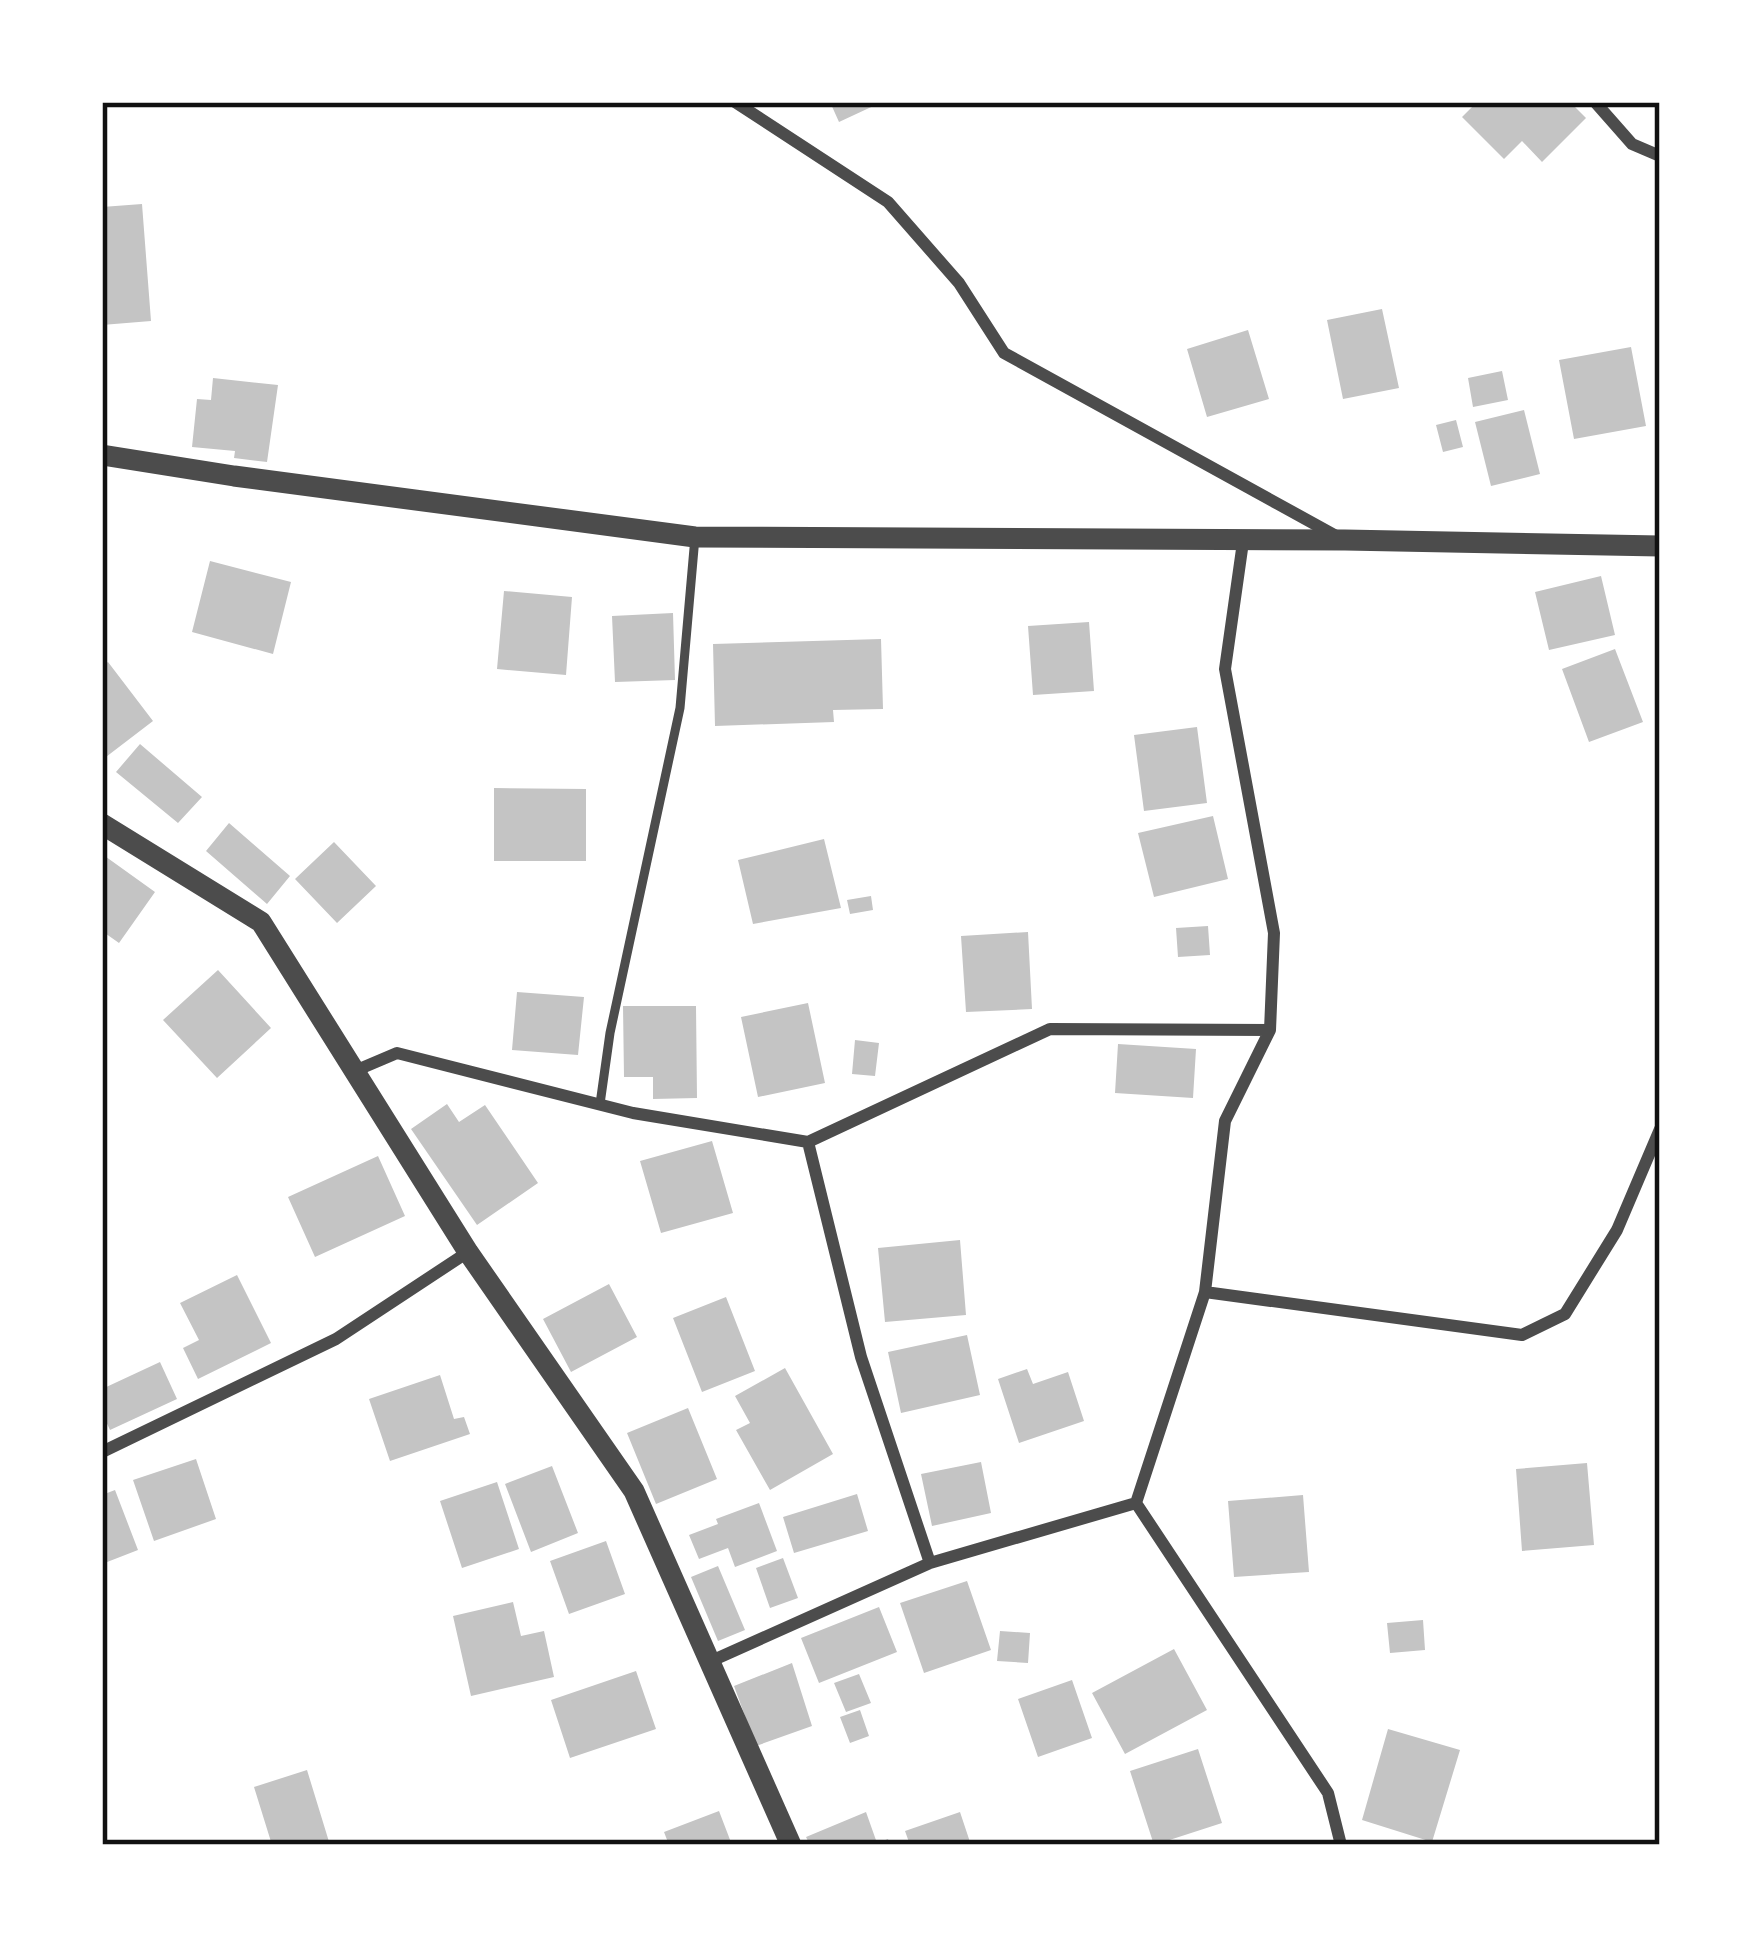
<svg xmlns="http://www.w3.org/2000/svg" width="1762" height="1947" viewBox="0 0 1762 1947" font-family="Figtree,sans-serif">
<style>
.building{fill:#c4c4c4}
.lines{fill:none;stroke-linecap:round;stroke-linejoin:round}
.service{stroke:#4c4c4c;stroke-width:9}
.minor{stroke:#4c4c4c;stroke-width:12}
.tertiary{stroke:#4c4c4c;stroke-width:21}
.neatline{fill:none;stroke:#111;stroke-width:4.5}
</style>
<rect width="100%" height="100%" fill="#fff"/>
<path class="building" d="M830 102H882L839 122Z
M1477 102H1570L1586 118 1542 162 1522 141 1504 159 1462 117Z
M142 204 151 321 102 325V207Z
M1382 309 1399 388 1343 399 1327 320Z
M1248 330 1269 399 1207 417 1187 349Z
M1631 347 1646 426 1574 439 1559 360Z
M1502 371 1508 400 1473 407 1468 378Z
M213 378 278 385 267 462 234 458 235 451 192 447 197 399 211 400Z
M1524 410 1540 474 1491 486 1475 422Z
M1456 420 1463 447 1443 452 1436 425Z
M210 561 291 582 273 654 192 632Z
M1601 576 1615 635 1549 650 1535 592Z
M504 591 572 597 566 675 497 669Z
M673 613 675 680 615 682 612 616Z
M1089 622 1094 691 1033 695 1028 626Z
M881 639 883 709 833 710 834 722 715 726 713 644Z
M1615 649 1643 722 1589 742 1562 669Z
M108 662 153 721 102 760V666Z
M1197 727 1207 803 1144 811 1134 735Z
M140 744 202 797 178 823 116 772Z
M494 788 586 789V861H494Z
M1213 816 1228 879 1154 897 1138 833Z
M229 823 290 876 267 904 206 851Z
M824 839 841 908 753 924 738 860Z
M334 842 376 886 337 923 295 879Z
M102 854 155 892 119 943 102 931Z
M871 896 873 910 850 914 847 900Z
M1208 926 1210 955 1178 957 1176 928Z
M1028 932 1032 1009 966 1012 961 936Z
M218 970 271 1028 217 1078 163 1020Z
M517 992 584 997 578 1055 512 1050Z
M808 1003 825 1083 758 1097 741 1017Z
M623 1006H696L697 1098 653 1099V1077H624Z
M855 1040 879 1043 875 1076 852 1074Z
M1118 1044 1196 1049 1193 1098 1115 1093Z
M447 1104 459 1122 485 1105 538 1183 477 1225 411 1129Z
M712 1141 733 1213 661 1233 640 1161Z
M378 1156 405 1216 315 1257 288 1197Z
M960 1240 966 1315 885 1322 878 1248Z
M237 1275 271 1343 198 1379 183 1348 199 1340 180 1303Z
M609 1284 637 1337 571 1372 543 1319Z
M726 1297 755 1371 702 1392 673 1318Z
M967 1335 980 1395 901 1413 888 1352Z
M160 1362 177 1399 110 1430 102 1413V1389Z
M785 1368 833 1454 770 1490 736 1430 750 1423 735 1396Z
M1027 1369 1033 1384 1068 1372 1084 1421 1019 1443 998 1379Z
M440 1375 454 1419 464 1417 470 1434 390 1461 369 1399Z
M688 1408 717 1479 656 1504 627 1433Z
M196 1459 216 1519 154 1541 133 1480Z
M981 1462 991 1513 932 1526 921 1474Z
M1587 1463 1594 1545 1522 1551 1516 1469Z
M552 1466 578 1533 531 1552 505 1484Z
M497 1482 519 1549 462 1568 440 1501Z
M115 1490 138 1550 102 1564V1495Z
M857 1494 868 1531 794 1553 783 1517Z
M1303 1495 1309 1572 1234 1577 1228 1501Z
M759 1503 777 1551 735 1567 728 1548 699 1559 689 1535 718 1524 716 1519Z
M606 1541 625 1594 569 1614 550 1561Z
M783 1558 798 1598 770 1608 756 1568Z
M718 1566 745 1630 718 1641 691 1577Z
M967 1581 991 1650 924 1673 900 1603Z
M513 1602 521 1636 544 1631 554 1677 471 1696 453 1616Z
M879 1607 897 1652 819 1683 801 1638Z
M1423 1620 1425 1650 1390 1653 1387 1623Z
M1000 1631 1030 1633 1028 1663 997 1661Z
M1174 1649 1207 1710 1125 1754 1092 1693Z
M792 1663 812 1726 756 1746 734 1686Z
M636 1671 656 1729 570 1758 551 1700Z
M859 1674 871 1703 846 1712 834 1683Z
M1072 1680 1092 1738 1038 1757 1018 1699Z
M860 1710 869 1736 850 1743 840 1717Z
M1388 1729 1460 1750 1432 1842 1362 1820Z
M1198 1749 1222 1823 1154 1845 1130 1771Z
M307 1770 330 1845H272L254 1787Z
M719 1811 732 1845H669L664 1832Z
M866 1812 877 1843 888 1839 890 1845H810L806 1837Z
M960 1812 971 1845H910L905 1831Z"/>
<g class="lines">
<path class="service" d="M600 1104 610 1033 680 708 695 537"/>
<path class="minor" d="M735 102 888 202 959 283 1004 353 1338 537
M1595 102 1632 144 1660 156
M1243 542 1225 669 1274 933 1270 1030 1225 1121 1205 1292 1136 1503 1328 1793 1341 1845
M357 1070 397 1053 633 1113 808 1142 1050 1029 1270 1030
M808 1142 861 1357 930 1563
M1205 1292 1522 1335 1565 1314 1617 1230 1660 1129
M102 1452 336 1339 468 1252
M709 1662 930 1563 1136 1503"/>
<path class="tertiary" d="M102 455 234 476 695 537 1345 540 1660 546
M102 824 261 922 468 1252 634 1491 791 1845"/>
</g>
<rect width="1762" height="1947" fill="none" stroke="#ffffff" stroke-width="210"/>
<rect x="105" y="105" width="1552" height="1737" class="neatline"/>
</svg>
